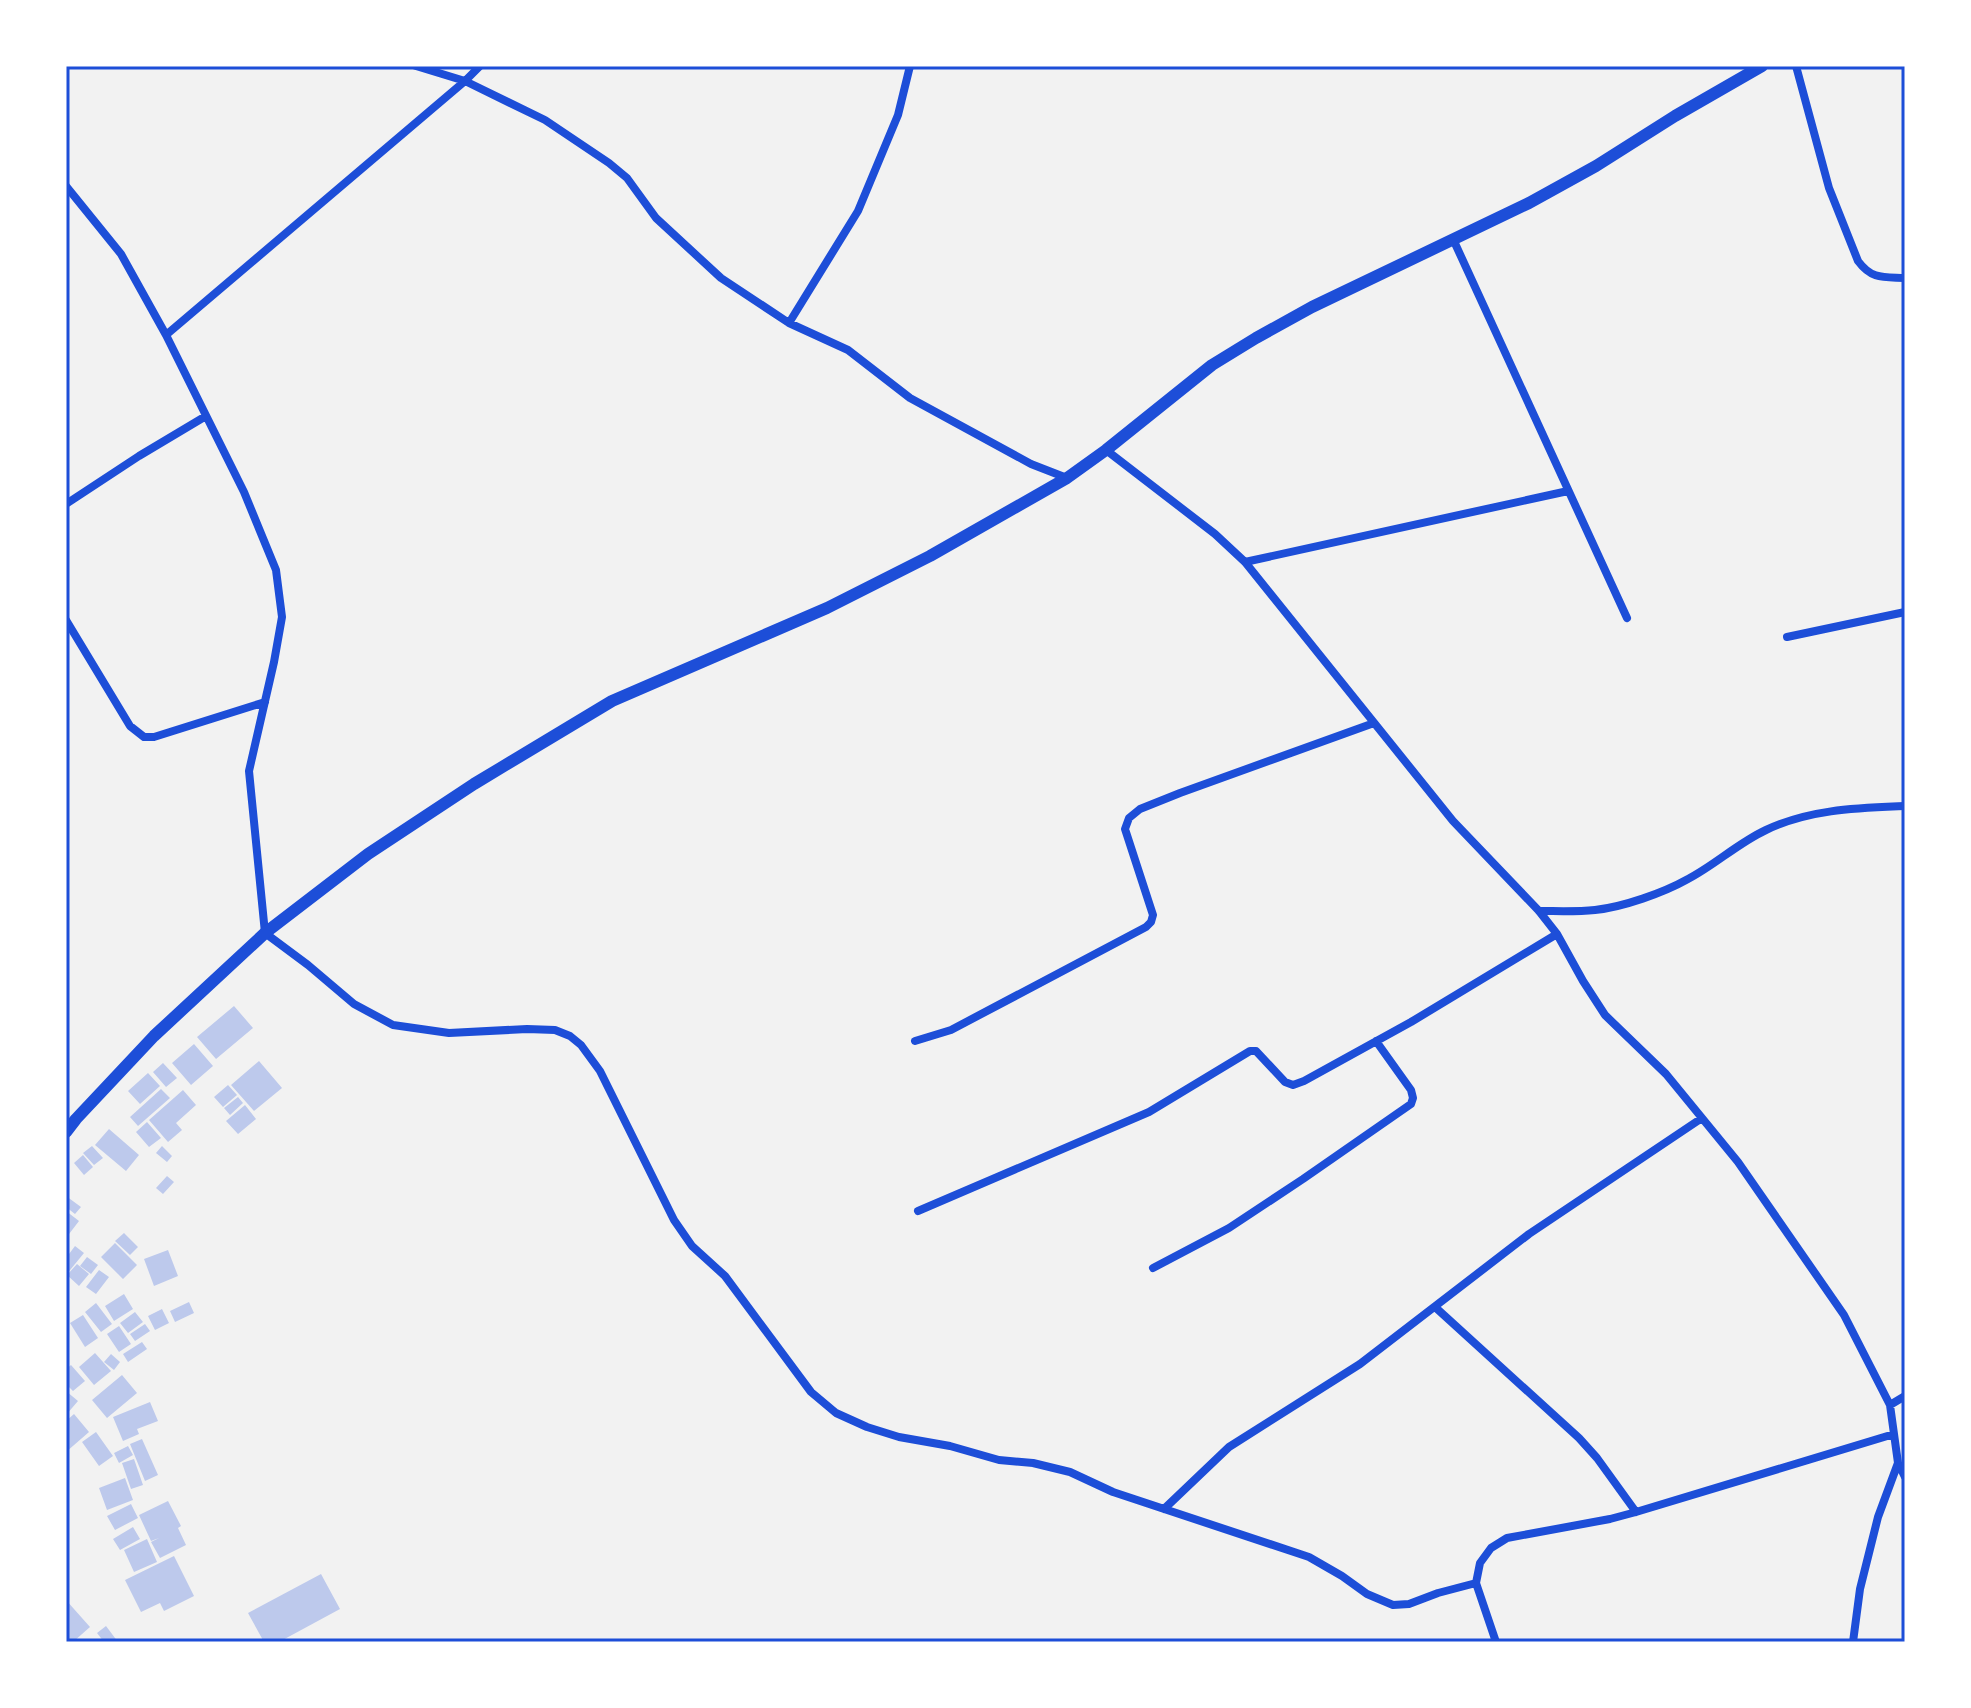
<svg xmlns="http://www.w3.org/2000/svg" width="1971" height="1708" viewBox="0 0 1971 1708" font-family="'DejaVu Sans',sans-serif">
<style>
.building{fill:#bdc9ec}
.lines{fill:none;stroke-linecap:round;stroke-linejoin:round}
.minor{stroke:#1d4ed8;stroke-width:8}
.tertiary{stroke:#1d4ed8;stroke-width:12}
.neatline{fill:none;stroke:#1d4ed8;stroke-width:3}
</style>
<rect width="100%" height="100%" fill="#f2f2f2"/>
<path class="building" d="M234 1006 253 1028 216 1059 197 1037Z
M194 1044 213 1066 191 1085 172 1063Z
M259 1061 282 1088 254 1111 231 1085Z
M163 1063 177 1078 166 1087 153 1072Z
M148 1073 160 1086 140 1104 128 1091Z
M228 1085 237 1095 223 1107 214 1097Z
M161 1089 170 1098 138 1126 130 1117Z
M183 1090 196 1105 176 1123 182 1130 168 1142 149 1120Z
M238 1097 243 1103 230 1115 224 1108Z
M245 1105 256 1119 238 1134 226 1121Z
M147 1122 161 1138 149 1147 136 1132Z
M109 1129 139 1155 126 1171 95 1145Z
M92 1146 103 1158 94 1165 83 1153Z
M162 1146 172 1156 167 1162 156 1153Z
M83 1155 93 1167 84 1175 74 1163Z
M167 1176 174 1182 163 1194 156 1188Z
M66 1196 81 1207 75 1214 66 1207Z
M66 1211 79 1221 66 1238Z
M124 1233 138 1247 130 1255 115 1241Z
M115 1243 137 1265 123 1279 101 1257Z
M75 1246 84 1253 66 1275V1258Z
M168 1250 178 1276 154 1286 144 1259Z
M87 1257 98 1265 91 1274 80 1266Z
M77 1264 89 1274 79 1286 67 1275Z
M99 1270 109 1277 96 1294 86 1287Z
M124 1294 133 1309 114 1321 105 1306Z
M189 1302 194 1313 175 1322 170 1311Z
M96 1303 112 1324 101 1332 85 1312Z
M162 1309 169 1323 155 1330 148 1316Z
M135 1312 143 1322 128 1333 120 1323Z
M83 1315 98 1338 85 1347 70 1323Z
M145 1324 150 1331 135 1341 130 1334Z
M119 1326 131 1344 119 1352 107 1334Z
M142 1342 147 1349 128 1362 123 1354Z
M95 1353 111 1371 94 1385 79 1367Z
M111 1354 120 1362 114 1370 104 1362Z
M71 1365 85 1381 73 1391 66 1384V1369Z
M122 1375 137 1393 107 1418 92 1400Z
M66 1391 78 1401 66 1415Z
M150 1402 158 1421 137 1429 139 1434 123 1441 113 1417Z
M74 1414 89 1432 66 1452V1421Z
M96 1432 113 1456 99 1466 82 1442Z
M142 1439 158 1475 145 1481 130 1444Z
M128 1446 133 1455 119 1463 114 1453Z
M134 1459 143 1485 131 1489 122 1463Z
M125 1478 133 1500 107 1510 99 1488Z
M168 1501 181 1526 178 1528 186 1545 160 1558 151 1542 159 1538 151 1541 139 1515Z
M131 1504 138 1518 115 1530 107 1516Z
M133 1527 140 1539 120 1550 113 1539Z
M147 1539 157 1562 134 1572 124 1550Z
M174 1556 194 1596 164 1611 160 1603 141 1612 125 1580Z
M321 1574 340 1609 279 1642H264L248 1613Z
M66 1600 90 1627 73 1642H66Z
M106 1626 118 1642H104L97 1633Z"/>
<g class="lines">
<path class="minor" d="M416 66 465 81 545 120 609 163 627 178 656 218 721 278 789 323 848 350 910 398 1031 464 1067 478
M1796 66 1829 188 1858 261C1872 280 1884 277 1905 278
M66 186 121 254 166 335 244 492 276 570 282 617 274 662 249 771 265 933 308 965 354 1004 393 1025 449 1033 527 1029 555 1030 570 1036 581 1045 600 1071 674 1220 692 1246 725 1276 811 1392 836 1413 867 1427 899 1437 950 1446 999 1460 1033 1463 1070 1472 1113 1492 1309 1557 1342 1576 1367 1594 1393 1605 1409 1604 1438 1593 1476 1583
M1453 239 1627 618
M789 323 858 211 898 115 910 66
M166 335 465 81 480 66
M1106 450 1215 534 1245 562 1453 821 1539 911 1557 934 1583 981 1605 1015 1666 1074 1738 1162 1844 1315 1890 1405 1898 1463 1878 1517 1860 1589 1853 1642
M66 504 139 456 206 416
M1245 562 1568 491
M66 620 130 726 144 737H154L265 702
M1787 637 1905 612
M1539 911C1557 911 1576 912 1595 910 1623 907 1663 893 1688 879 1715 865 1738 843 1766 830 1810 809 1858 808 1905 806
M915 1041 951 1030 1146 927 1151 922 1153 915 1125 829 1129 818 1140 809 1180 793 1374 723
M918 1211 1149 1112 1250 1051H1256L1285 1082 1293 1085 1304 1081 1411 1022 1557 934
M1153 1268 1229 1228 1303 1179 1411 1104 1413 1098 1411 1090 1376 1041
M1435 1307 1579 1438 1597 1458 1636 1512
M1890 1405 1905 1396
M1898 1463 1905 1477
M1164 1509 1229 1447 1360 1364 1529 1234 1702 1118
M1496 1642 1476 1583 1480 1563 1491 1548 1507 1538 1610 1519 1636 1512 1894 1434"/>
<path class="tertiary" d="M66 1132 76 1119 154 1036 265 933 368 854 474 784 612 701 827 608 930 556 1067 478 1106 450 1212 365 1256 338 1312 307 1529 203 1596 166 1675 116 1762 66"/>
</g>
<rect width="1971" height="1708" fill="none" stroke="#ffffff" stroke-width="136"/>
<rect x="68" y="68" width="1835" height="1572" class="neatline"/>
</svg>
